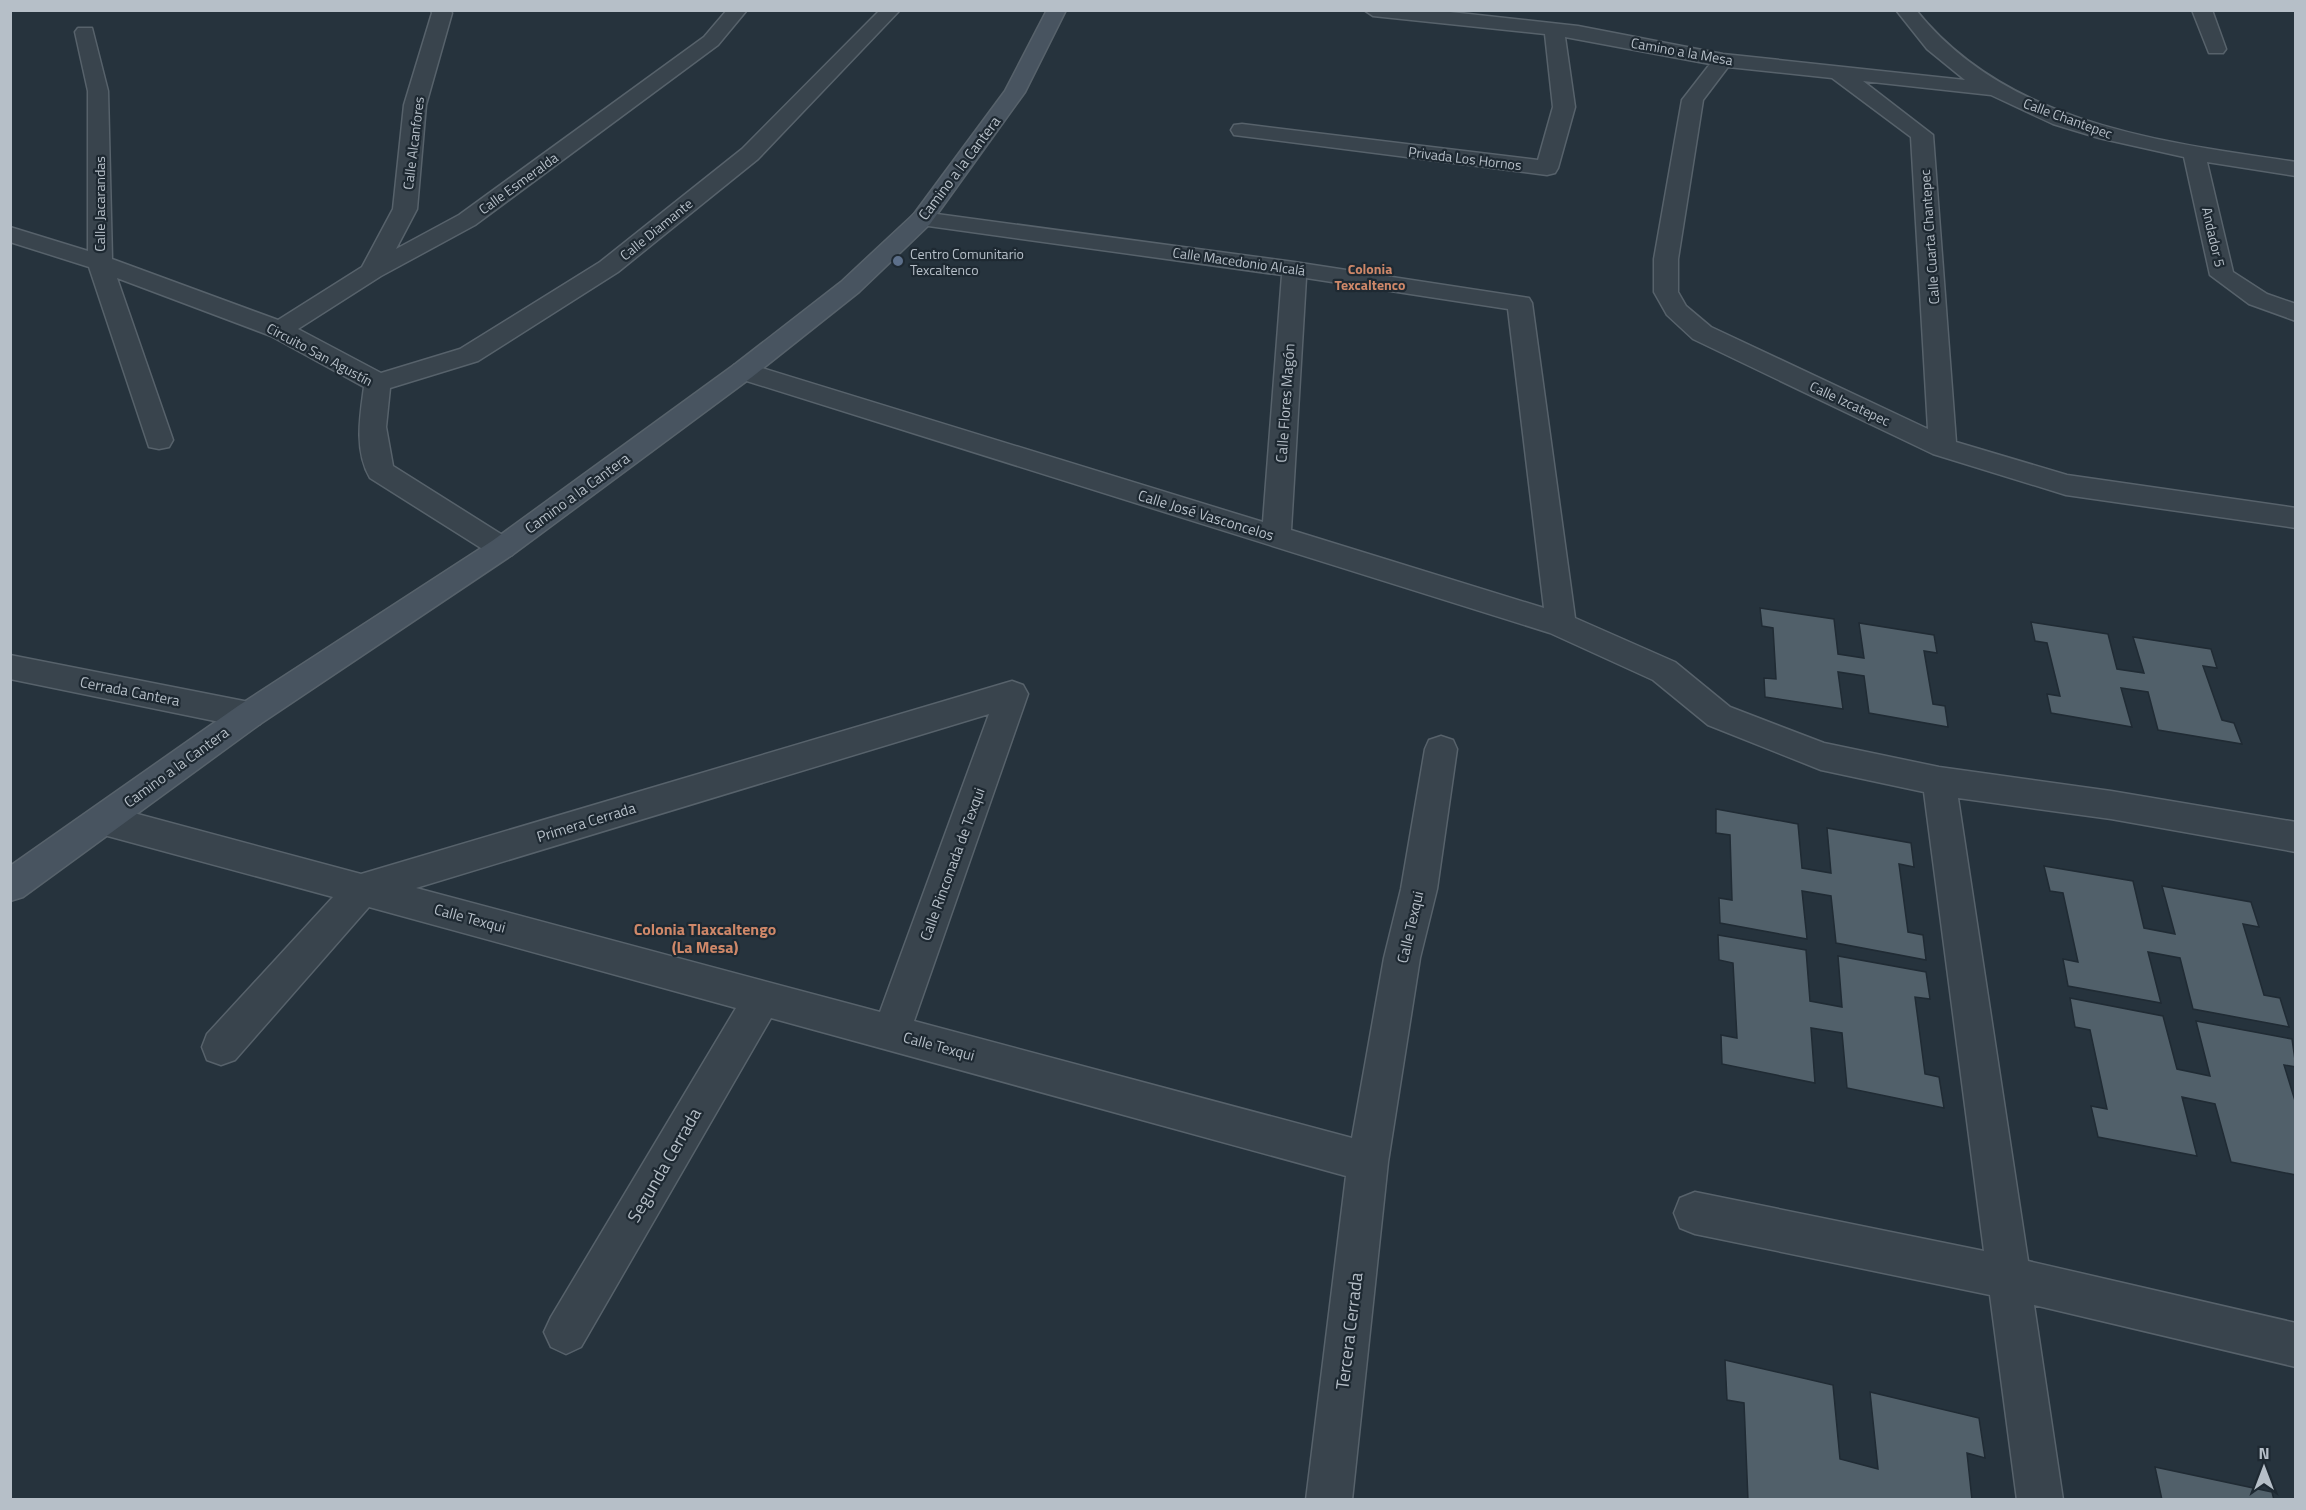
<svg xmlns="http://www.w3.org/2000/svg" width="2306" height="1510" viewBox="0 0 2306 1510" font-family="'Titillium Web',sans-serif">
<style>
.building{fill:#51606a;stroke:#202b34;stroke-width:1.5}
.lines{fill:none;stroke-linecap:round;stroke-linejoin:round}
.street-casing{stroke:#57626b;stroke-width:3}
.secondary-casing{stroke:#57626b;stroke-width:3}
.street{fill:#39444d;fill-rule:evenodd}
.secondary{fill:#485460;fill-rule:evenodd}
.service-dot{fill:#5c6f8a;stroke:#1e2932;stroke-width:2}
.labels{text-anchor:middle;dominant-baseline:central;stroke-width:4.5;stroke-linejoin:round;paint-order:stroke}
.far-street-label{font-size:14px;fill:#b6bfc8;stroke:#1e2932}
.far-poi-label{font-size:14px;fill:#b6bfc8;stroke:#1e2932;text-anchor:start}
.far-neighbourhood-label{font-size:14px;font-weight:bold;fill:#cf8869;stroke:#1e2932}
.street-label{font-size:15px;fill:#b6bfc8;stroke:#1e2932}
.neighbourhood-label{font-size:16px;font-weight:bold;fill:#cf8869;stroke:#1e2932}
.near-street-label{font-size:18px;fill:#b6bfc8;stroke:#1e2932}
</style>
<rect width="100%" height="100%" fill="#26333d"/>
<path class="building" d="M1760 608 1834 619 1838 654 1864 658 1859 623 1934 635 1937 653 1924 651 1933 704 1945 706 1948 727 1869 713 1864 676 1838 672 1843 709 1765 697 1764 678 1776 679 1773 628 1762 626Z
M2031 622 2108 634 2117 669 2144 673 2133 637 2211 649 2217 668 2203 666 2222 720 2234 723 2242 744 2158 730 2148 692 2121 688 2132 727 2051 713 2047 694 2060 696 2047 643 2035 641Z
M1716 809 1798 824 1802 868 1831 873 1827 828 1911 843 1914 867 1899 864 1908 932 1923 935 1926 960 1836 943 1831 896 1802 891 1807 939 1720 923 1719 898 1732 900 1730 835 1716 833Z
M2044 866 2133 881 2144 928 2175 934 2162 886 2251 902 2259 927 2243 924 2264 995 2280 998 2289 1027 2193 1009 2180 958 2148 952 2161 1003 2068 986 2063 959 2078 962 2063 893 2050 891Z
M1718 935 1806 950 1810 1001 1842 1007 1838 956 1926 972 1930 999 1915 997 1925 1074 1939 1077 1944 1108 1847 1088 1842 1033 1811 1028 1815 1083 1722 1064 1721 1035 1737 1038 1733 963 1719 960Z
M2070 998 2163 1016 2177 1069 2210 1076 2196 1021 2292 1039 2296 1067 2284 1065 2296 1104V1175L2231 1162 2215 1104 2182 1097 2197 1156 2098 1137 2091 1106 2107 1109 2090 1030 2075 1027Z
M1725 1360 1833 1385 1840 1459 1878 1469 1870 1392 1979 1418 1985 1458 1967 1453 1972 1500H1748L1744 1403 1727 1400Z
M2155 1467 2272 1492 2274 1500H2162Z"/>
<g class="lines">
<g class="street-casing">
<path id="street" d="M431 10H450L452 13 426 105 417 209 396 249 459 215 704 37 727 10H747L718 45 475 225 381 276 298 329 381 373 460 349 600 262 742 149 880 10H900L758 159 618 272 478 361 390 388 386 427 393 466 512 541 517 548 512 555 502 559 492 555 370 478C354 451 360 416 364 387L271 336 117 278 173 440 169 447 159 449 149 447 89 267 10 242V227L88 251V91L75 32 78 28H92L108 91 112 259 278 320 362 267 393 209 404 105 432 13Z
M1364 10H1432L1578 26 1723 54 1965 80 1927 49 1896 10H1916C2007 124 2160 142 2296 162V176L2207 162 2233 272 2267 294 2296 304V321L2249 304 2210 275 2184 157 2099 138 2053 124 1991 95 1863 81 1933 135 1956 442 2067 475 2296 508V528L2066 495 1933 454 1693 339 1667 315 1654 292V259L1682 100 1710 64 1565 37 1575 107 1558 168 1555 173 1547 175 1234 135 1231 130 1234 125 1242 124 1538 160 1553 107 1545 34 1373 16ZM1728 67 1832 78 1911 137 1928 429 1711 327 1686 306 1678 292V259L1703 100Z
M2192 10H2212L2226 49 2223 53H2209Z
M922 212 1294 262 1529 298 1532 303 1575 618 1675 662 1730 707 1824 743 1939 767 2111 791 2296 822V852L2111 819 1958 798 2028 1261 2296 1323V1367L2034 1305 2063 1500H2017L1990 1295 1695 1234 1680 1228 1674 1213 1680 1198 1695 1192 1984 1251 1924 792 1821 770 1708 725 1653 680 1550 633 734 377 730 371 734 365 743 363 752 365 1263 522 1282 275 914 224 910 219 914 214ZM1306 278 1508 309 1544 608 1291 530Z
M10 655 249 702 260 706 265 715 260 724 249 728 10 679Z
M1012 681 1023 685 1028 694 914 1021 1352 1138 1384 958 1401 889 1425 749 1429 740 1441 736 1453 740 1457 749 1437 889 1420 958 1388 1162 1352 1500H1306L1346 1176 771 1018 581 1347 566 1354 551 1347 544 1332 551 1317 736 1008 369 907 235 1060 221 1065 207 1060 202 1047 207 1034 333 897 104 835 92 830 87 820 92 810 104 805 361 874ZM989 714 880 1012 416 888Z"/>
</g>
<g class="secondary-casing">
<path id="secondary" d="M1047 10H1066L1025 92 930 224 859 292 752 377 512 555 260 724 23 897 10 901V866L238 706 492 541 734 365 841 282 914 214 1005 91Z"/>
</g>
<use href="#street" class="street"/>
<use href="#secondary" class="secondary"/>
</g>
<circle class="service-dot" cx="898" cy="261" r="6"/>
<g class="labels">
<g class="far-street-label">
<text transform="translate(1682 51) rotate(10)">Camino a la Mesa</text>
<text transform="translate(2068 118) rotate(20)">Calle Chantepec</text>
<text transform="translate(413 143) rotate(-83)">Calle Alcanfores</text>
<text transform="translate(1465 158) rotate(7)">Privada Los Hornos</text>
<text transform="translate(518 183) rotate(-36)">Calle Esmeralda</text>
<text transform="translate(99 204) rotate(-90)">Calle Jacarandas</text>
<text transform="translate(656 229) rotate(-39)">Calle Diamante</text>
<text transform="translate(1929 237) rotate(-94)">Calle Cuarta Chantepec</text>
<text transform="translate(2214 237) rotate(77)">Andador 5</text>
<text transform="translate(1239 261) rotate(8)">Calle Macedonio Alcalá</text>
<text transform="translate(320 354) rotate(28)">Circuito San Agustín</text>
<text transform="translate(1850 403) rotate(25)">Calle Izcatepec</text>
</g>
<g class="far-poi-label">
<text x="910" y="253">Centro Comunitario<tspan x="910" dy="16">Texcaltenco</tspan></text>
</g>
<g class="far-neighbourhood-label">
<text x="1370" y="268">Colonia<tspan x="1370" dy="16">Texcaltenco</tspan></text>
</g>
<g class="street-label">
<text transform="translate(959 168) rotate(-53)">Camino a la Cantera</text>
<text transform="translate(1285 403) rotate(-86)">Calle Flores Magón</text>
<text transform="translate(577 493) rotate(-36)">Camino a la Cantera</text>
<text transform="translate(1206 515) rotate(17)">Calle José Vasconcelos</text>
<text transform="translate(130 691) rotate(11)">Cerrada Cantera</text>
<text transform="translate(176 767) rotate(-36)">Camino a la Cantera</text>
<text transform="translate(586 822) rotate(-17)">Primera Cerrada</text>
<text transform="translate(952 864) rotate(-70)">Calle Rinconada de Texqui</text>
<text transform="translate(470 918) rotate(15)">Calle Texqui</text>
<text transform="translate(1410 927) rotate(-77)">Calle Texqui</text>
<text transform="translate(939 1046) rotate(15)">Calle Texqui</text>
</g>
<g class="neighbourhood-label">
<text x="705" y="929">Colonia Tlaxcaltengo<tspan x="705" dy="18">(La Mesa)</tspan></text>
</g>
<g class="near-street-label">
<text transform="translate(664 1165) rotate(-60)">Segunda Cerrada</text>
<text transform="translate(1349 1331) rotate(-83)">Tercera Cerrada</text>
</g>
</g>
<rect width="2306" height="1510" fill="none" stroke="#b6bfc8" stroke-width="24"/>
<g transform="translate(2264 1468)" stroke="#1e2932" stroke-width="4.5" paint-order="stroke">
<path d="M0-4.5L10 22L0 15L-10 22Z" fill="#b6bfc8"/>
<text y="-9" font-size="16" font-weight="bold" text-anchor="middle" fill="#b6bfc8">N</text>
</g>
</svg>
